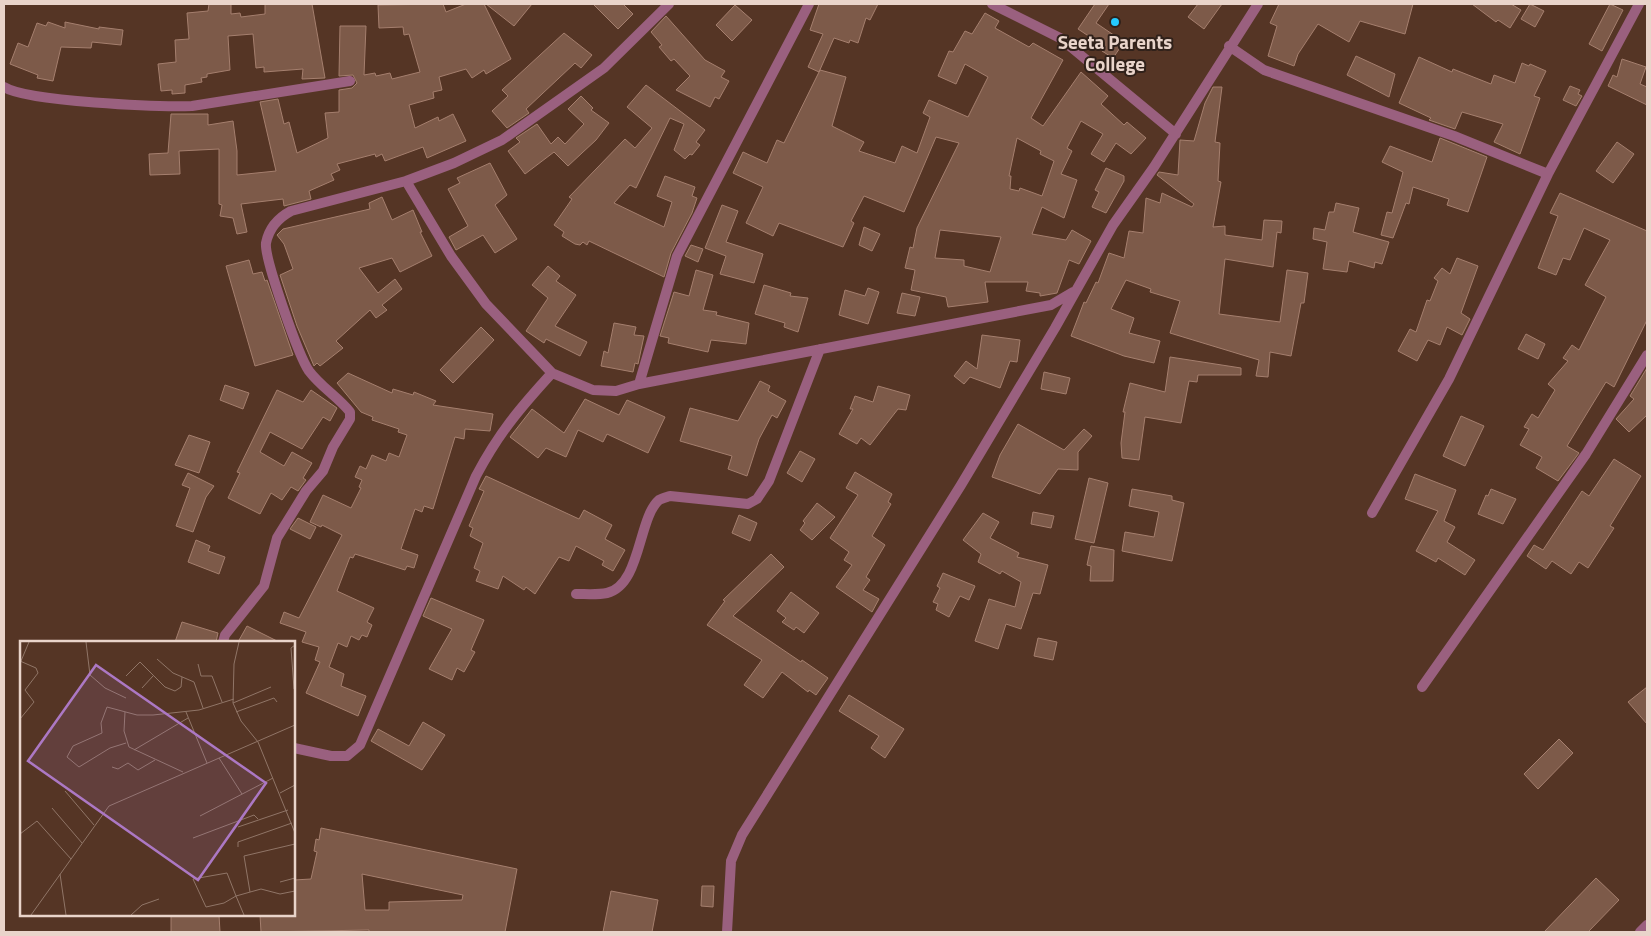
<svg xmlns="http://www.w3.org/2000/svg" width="1651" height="936" viewBox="0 0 1651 936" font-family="'Titillium Web',sans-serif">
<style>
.building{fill:#7d5a49;stroke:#a57f6e;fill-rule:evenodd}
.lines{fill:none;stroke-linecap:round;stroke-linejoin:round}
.minor{stroke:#9a607f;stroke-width:10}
.poi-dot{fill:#24c9fe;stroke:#30211a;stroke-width:2}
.labels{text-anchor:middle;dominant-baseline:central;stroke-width:4;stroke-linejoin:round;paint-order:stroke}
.poi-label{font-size:19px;font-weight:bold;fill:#e9d4ca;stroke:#30211a}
.inset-road{fill:none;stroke:#907567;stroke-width:1}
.view{fill:#ac78c4;fill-opacity:0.15;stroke:#ac78c4;stroke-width:2.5}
.inset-edge{fill:none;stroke:#e9d4ca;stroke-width:2.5}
</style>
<rect width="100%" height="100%" fill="#553525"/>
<path class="building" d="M209 4H231V14L240 13 241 17 265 14V4H312L325 78 302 79 303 69 264 72V67L256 68 253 34 228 36 230 70 207 74V77L201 78 202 82 185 85V93L172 94V90L161 91 158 64 176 62 175 40 189 39 187 13 208 11Z
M443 4 446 12 466 4H484L511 59 486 74 484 70 472 78 466 69 439 77 442 90 433 92 434 98 409 105 415 128 438 117 439 121 453 114 466 141 427 158 423 147 385 161 382 154 376 157 375 154 337 164 340 170 331 174 334 180 309 191 311 199 284 206 283 199 241 204 247 232 237 234 233 218 220 216 222 205 219 204V149L179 151 180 174 150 175 149 154 168 153 171 114H208V125L233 121 237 151V175L276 171 260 102 278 99 284 124 289 122 297 153 328 138 325 113 339 112V90L352 88 357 83 353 75 339 76 340 26H366L364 75 375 73 376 76 390 73 392 79 420 72 409 34 404 35 403 27 379 28 378 5Z
M486 4H532L514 26Z
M593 4H623L633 14 618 29Z
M819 4H878L870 20 866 18 858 43 850 40 849 43 834 38 819 72 808 67 823 34 810 30Z
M1095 4H1109L1096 23 1124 42 1113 58 1102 51 1105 47 1078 29Z
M1198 4H1222L1204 29 1188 17Z
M1279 4H1413L1405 34 1360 21 1349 42 1318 24 1298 54 1294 66 1268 56 1277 26 1270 23Z
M1472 4H1511L1521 10 1510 28 1498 20 1496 22Z
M1530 4 1544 11 1535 27 1521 19Z
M1610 4 1623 10 1602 51 1589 44Z
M735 5 752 20 732 41 716 25Z
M985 13 999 21 995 28 1029 47 1033 43 1063 60 1031 118 1043 126 1081 72 1108 96 1101 104 1124 125 1127 122 1146 138 1131 154 1116 143 1104 162 1091 154 1103 134 1081 121 1067 148 1072 151 1061 174 1077 180 1064 218 1042 207 1032 234 1066 240 1072 230 1091 241 1079 264 1069 260 1057 293 1040 296V293L1026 291 1028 282H985L988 302 948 307 946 297 911 290 915 270 905 268 910 247 913 248 917 228 959 143 936 137 904 212 864 196 851 221 854 223 843 247 779 223 773 236 746 223 763 187 733 173 743 152 767 163 777 140 784 143 820 70 846 77 832 126 864 142 859 151 895 163 902 146 917 153 930 117 923 113 929 100 968 117 988 77 965 64 956 84 938 76 949 51 953 52 965 31 972 34ZM1017 138 1041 151 1040 154 1054 161 1042 196 1020 188 1019 191 1010 189 1011 176H1009ZM940 230 1001 237 990 272 964 266V260L935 258Z
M666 16 705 60 725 71 721 77 729 81 719 99 715 97 710 107 676 90 690 76 674 59 671 61 659 47 662 45 651 32Z
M48 22 65 28V22L99 29V27L123 30 121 45 92 42 91 48 61 47 53 81 37 78 38 75 10 64 18 43 28 47 37 23 46 26Z
M564 33 592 55 581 68 575 63 526 109 529 113 507 128 492 111 508 96 502 90Z
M1356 56 1395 74 1389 97 1347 75Z
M1419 57 1452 72 1453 69 1491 84 1494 75 1515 83 1522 63 1529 66 1530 64 1546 71 1534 96 1540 98 1520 154 1494 142 1503 124 1462 112 1455 129 1429 120 1431 118 1399 103Z
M1622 59 1646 67 1640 84 1647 87V105L1608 86 1613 75 1617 77Z
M646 85 705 130 696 142 700 145 692 155 690 154 685 159 674 150 684 124 670 118 636 188 630 185 614 203 664 227 672 202 657 196 665 176 695 187 692 196 697 198 692 213 671 253 664 277 589 241 587 245 583 242 580 245 575 244 562 236 564 232 554 225 572 199 569 197 625 139 635 148 652 128 627 107Z
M1570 86 1580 90 1578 94 1582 96 1576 106 1563 100Z
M1213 87H1222L1215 142 1220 143 1218 181 1221 182 1213 227 1225 226V235L1262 240 1264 220 1282 221 1281 233 1277 232 1273 267 1225 259 1219 314 1280 322 1287 270 1308 273 1304 303H1301L1291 356 1270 352 1268 377 1256 376 1259 360 1170 333 1180 301 1150 292 1151 289 1126 280 1111 309 1134 318 1129 333 1160 341 1154 363 1124 356 1071 336 1084 302 1086 303 1096 282 1098 283 1109 253 1124 258 1129 231 1143 233 1146 198 1160 203 1162 193 1192 207 1194 204 1157 175 1159 172 1178 175 1180 140 1194 141 1205 103Z
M581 96 593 108 591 110 609 123 596 140 568 166 554 152 525 174 508 151 520 142 516 138 537 124 551 144 558 137 565 144 584 124 568 109Z
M1440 138 1487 157 1468 212 1447 205 1449 199 1413 187 1409 204 1406 203 1393 238 1381 235 1387 212 1392 213 1403 172 1382 162 1390 146 1432 162Z
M1617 142 1634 154 1613 183 1596 171Z
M490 163 507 195 495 205 517 239 495 253 483 235 456 250 449 237 468 226 448 189 460 183 457 178Z
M1106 168 1124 176V181L1106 213 1092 207 1099 192 1095 190Z
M1560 193 1647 231V320L1614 387 1606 382 1567 446 1579 453 1558 481 1536 468 1542 457 1520 445 1529 429 1524 427 1532 414 1538 418 1555 390 1548 384 1568 361 1563 358 1572 345 1579 350 1606 297 1585 285 1610 240 1584 228 1570 260 1563 258 1556 275 1538 268 1558 216 1550 213Z
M382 197 392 220 413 210 422 232H420L432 256 400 272 392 258 359 268 378 293 395 279 402 289 382 305 387 310 376 318 370 310 336 341 343 348 320 366 317 363 314 366 297 326 280 275 293 269 284 244 277 235 283 229 370 209 369 203Z
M1336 203 1359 208 1353 232 1389 242 1382 264 1375 262 1374 268 1349 261 1347 272 1323 269 1327 242 1313 239 1314 228 1325 230 1329 212H1334Z
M722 205 738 211 726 242 763 254 754 283 720 274 726 256 705 248Z
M864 227 880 234 872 251 859 245Z
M691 245 703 249 698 262 685 256Z
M1457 258 1478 266 1461 313 1470 319 1462 335 1447 327 1440 345 1428 340 1417 361 1398 351 1410 329 1416 332 1427 300 1430 301 1438 281 1434 278 1442 268 1450 274Z
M249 260 253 274 262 272 265 281 267 280 293 355 255 366 226 266Z
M548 266 560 276 556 281 576 295 555 326 587 342 580 356 546 339 544 343 526 331 548 298 532 285Z
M696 270 713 275 703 310 717 312 716 315 749 323 746 344 711 340 708 352 668 343 669 338 660 336 674 292 689 296Z
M764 285 791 293 790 296 808 298 798 332 784 327 785 323 755 314Z
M868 288 879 292 868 324 839 315 845 290 865 296Z
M902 293 920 297 915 316 897 313Z
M614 323 636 327 634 335 644 336 638 364 635 363 633 372 601 366 604 351 608 353Z
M481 327 494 340 453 383 440 370Z
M1526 334 1545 344 1538 359 1518 349Z
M982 335 1020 340 1017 362 1010 361 1000 388 970 377 964 384 954 376 966 361 977 369Z
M1170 357 1241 368V375H1198L1197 382 1189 381 1181 423 1145 417 1139 460 1122 458 1121 443 1125 412H1123L1130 383 1165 392Z
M1647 368V415L1629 432 1616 419 1634 399 1630 396Z
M1044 372 1070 378 1066 394 1041 389Z
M348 373 392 393 393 389 413 395 414 392 436 401 433 405 493 414 490 431 465 429 464 439 455 437 433 509 424 506 422 512 415 509 401 549 418 555 414 568 407 566 405 570 355 554 353 558 350 557 337 591 374 608 367 622 372 625 367 637 362 635 359 640 351 636 347 647 338 643 329 667 344 674 341 686 366 696 358 716 306 693 320 662 315 660 319 647 302 642 306 632 280 623 284 612 299 618 342 535 322 525 321 527 310 522 323 495 351 508 361 488 359 487 362 480 355 477 360 466 366 469 372 455 386 461 389 453 399 457 407 435 398 432 399 429 372 420 373 417 361 412 337 383Z
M760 381 770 386 768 391 786 401 777 418 772 415 759 439 747 476 728 469 732 456 680 441 690 408 738 421Z
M225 385 249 393 243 409 220 400Z
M878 386 910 395 906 410 898 409 870 445 861 438 857 444 839 434 853 409H850L855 396 873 402Z
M277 390 303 402 311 390 337 408 330 421 323 417 302 449 270 432 260 452 284 466 292 452 312 463 303 478 306 480 298 491 291 487 282 500 271 493 260 514 228 498 240 473 237 472Z
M585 399 619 415 627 400 665 417 648 453 607 434 603 442 578 430 566 457 546 448 538 458 510 437 532 409 564 433Z
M1461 416 1484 426 1465 466 1443 456Z
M1018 424 1064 450 1084 429 1092 436 1078 452V470L1058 469 1040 494 992 477 1000 455Z
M189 435 210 442 199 473 175 465Z
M800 451 815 459 802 482 787 473Z
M1614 459 1641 476 1610 526 1614 528 1588 568 1579 562 1571 574 1552 561 1546 569 1527 556 1534 545 1543 550 1582 491 1589 496Z
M855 472 892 494 888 502 891 504 872 536 885 545 866 577 870 580 863 590 879 599 872 612 836 587 852 565 844 560 849 552 830 538 858 495 846 488Z
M188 473 214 486 206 497 193 532 176 526 190 488 182 485Z
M1415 474 1456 490 1444 521 1455 527 1447 542 1475 560 1465 575 1438 558 1436 562 1416 551 1438 511 1405 499Z
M486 476 579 519 584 510 612 525 605 539 625 550 613 571 602 565 604 561 576 546 569 561 559 557 535 594 526 587 524 590 503 576 498 589 476 581 480 571 474 568 483 543 470 536 473 528 469 526 484 491 479 489Z
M1089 478 1108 483 1094 543 1075 539Z
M1132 489 1172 496V500L1184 503 1172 561 1122 551 1125 532 1154 537 1159 512 1129 506Z
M1491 489 1516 499 1503 524 1478 514 1486 495 1488 496Z
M817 503 835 517 812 540 800 530 805 523 803 521Z
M1033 512 1054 516 1051 528 1031 524Z
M983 513 999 522 990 538 1019 553 1017 557 1048 565 1040 594 1033 593 1021 629 1006 624 998 649 975 641 989 599 1015 607 1021 582 1002 571 1000 574 978 562 981 554 963 540Z
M739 515 757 523 750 541 732 533Z
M298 518 316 527 310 539 290 529Z
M196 540 210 546 208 551 225 557 219 574 188 562Z
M1091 546 1114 550 1113 581H1090L1091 566 1087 565Z
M771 554 784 567 733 616 801 662 802 660 828 678 816 695 809 690 808 692 782 672 763 698 744 685 762 660 707 625 725 601 723 600Z
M943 573 975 586 969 600 960 596 949 617 936 610 938 604 933 602 940 588 937 586Z
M791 592 819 613 804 633 796 627 794 630 782 622 786 618 777 611Z
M431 598 484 620 471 650 475 652 464 672 457 668 452 680 429 669 452 629 423 616Z
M182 622 218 633 216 642H175Z
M247 626 279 642H238Z
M1038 638 1057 642 1053 660 1034 656Z
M1647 687V724L1628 702Z
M849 695 904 729 885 758 871 748 879 736 839 711Z
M423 722 445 735 422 770 371 741 378 729 409 746Z
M1559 739 1573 753 1538 789 1524 774Z
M321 828 517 869 505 932H369V930L261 932 260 915H294V880L311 879 317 852 314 851 316 839 319 840ZM362 874 463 895 462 900 389 902V910H365Z
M1596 878 1619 900 1588 932H1544Z
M702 886H714L713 907 701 906Z
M611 891 658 900 652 932H603Z
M171 915H219L220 932H171Z"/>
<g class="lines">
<path class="minor" d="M992 4 1060 38 1176 134
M1229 46 1264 70 1454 136 1548 174
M4 87C28 102 159 107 192 106L350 81
M406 181 451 256 486 304 552 373 593 390 616 391 639 384 1051 305 1073 292
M639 384 677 256 809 4
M1372 513 1449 379 1548 174 1639 4
M576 594C586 594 598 595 607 593 641 585 638 518 659 500 662 498 667 497 670 496L748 504 757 499 769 481 820 349
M223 642 225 635 264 586 277 538 306 491 323 471 333 447 350 419V412C338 397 321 387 309 371 299 357 264 258 266 243 269 228 278 218 291 211L406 181 454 163 502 140 604 68 669 4
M1422 687 1586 454 1647 355
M294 748 331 756H347L360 745 476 476C499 433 519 409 552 373
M727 932 731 861 742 835 961 485 1055 328 1113 225 1154 167 1258 4
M1640 932 1647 925"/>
</g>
<circle class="poi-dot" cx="1115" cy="22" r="5"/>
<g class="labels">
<g class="poi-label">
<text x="1115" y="41">Seeta Parents<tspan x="1115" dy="22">College</tspan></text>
</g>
</g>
<g transform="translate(20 641)">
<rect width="275" height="275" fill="#553525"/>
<path class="inset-road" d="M66 1 70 34 85 47 106 57M219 1 214 23 213 62 221 80 238 101 275 192M137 18 153 32 174 41 183 67M0 20 16 27 18 32 5 49 14 61 0 78M1 20 9 1M178 23 181 35H192L202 61M106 35 120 21 145 46 155 50 161 46 162 36M122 47 133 35M274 48 271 7 275 4M213 62 251 46M105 71 104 90 109 106 163 131M166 71 187 122M216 71 254 57 257 61M106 102 90 107 59 126 47 116 53 105 82 92 81 82 87 66 117 74H133L179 69 214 58M114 109 168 77M199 117 222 153M92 126 98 128 108 122 118 129 135 119M45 150 74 184M260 152 275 144M32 167 62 202M180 175 253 137M218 186 268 169M0 193 17 180 51 218M173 197 234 174 238 178M218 206V201L272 182M40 233 46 274M260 241 275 237M230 251 224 215 275 203M11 274 89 165 275 84M111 274 122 264 139 258M224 274 216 255 207 232 173 238 186 266 204 262 216 255 241 248 260 253 275 250"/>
<path class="view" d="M76 24 246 142 178 239 8 120Z"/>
<rect width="275" height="275" class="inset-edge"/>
</g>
<rect width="1651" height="936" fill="none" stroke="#e9d4ca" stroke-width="10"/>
</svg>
